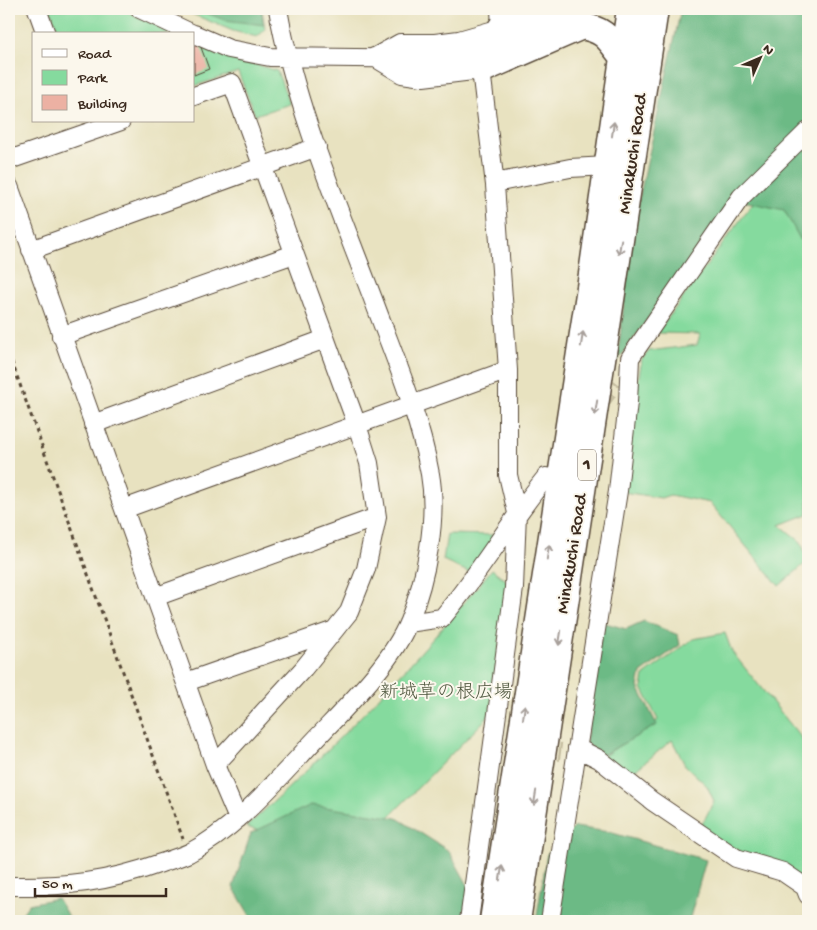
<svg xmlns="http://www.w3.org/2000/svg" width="817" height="930" viewBox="0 0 817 930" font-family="'Gochi Hand','Klee One',sans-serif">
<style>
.green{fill:#85da9e;stroke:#60825e}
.forest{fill:#6cba85;stroke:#547252}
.building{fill:#ecb1a3}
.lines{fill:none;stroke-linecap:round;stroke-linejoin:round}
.minor-tunnel{stroke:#c5bda0;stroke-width:18;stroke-dasharray:18 9;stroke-linecap:butt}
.minor-casing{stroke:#554636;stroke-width:20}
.highway-casing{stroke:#554636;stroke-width:29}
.path{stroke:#554636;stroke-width:3;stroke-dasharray:4 4;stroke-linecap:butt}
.minor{stroke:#fff;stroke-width:18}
.highway{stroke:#fff;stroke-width:26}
.oneway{stroke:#a79f9a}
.labels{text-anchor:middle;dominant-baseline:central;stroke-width:4;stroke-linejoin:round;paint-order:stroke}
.shield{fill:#fbf7ec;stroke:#75685c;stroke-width:1}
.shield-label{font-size:18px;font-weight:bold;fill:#3b2a1e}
.street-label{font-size:19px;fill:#3b2a1e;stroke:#fbf7ec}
.park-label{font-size:19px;fill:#4e563e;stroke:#fbf7ec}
</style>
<rect width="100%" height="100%" fill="#fbf7ec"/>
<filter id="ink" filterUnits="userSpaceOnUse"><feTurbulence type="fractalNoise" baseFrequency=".02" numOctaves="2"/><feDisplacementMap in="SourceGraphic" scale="10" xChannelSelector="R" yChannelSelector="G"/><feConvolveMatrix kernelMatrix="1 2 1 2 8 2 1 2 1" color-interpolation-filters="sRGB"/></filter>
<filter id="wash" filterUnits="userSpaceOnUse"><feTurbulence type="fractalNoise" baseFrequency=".0096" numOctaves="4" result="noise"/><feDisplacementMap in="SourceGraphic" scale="20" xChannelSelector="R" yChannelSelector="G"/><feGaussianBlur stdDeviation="1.12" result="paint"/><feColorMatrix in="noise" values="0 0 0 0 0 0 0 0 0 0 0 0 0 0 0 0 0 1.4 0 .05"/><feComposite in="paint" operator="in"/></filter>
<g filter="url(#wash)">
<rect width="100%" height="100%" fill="#e8e2c0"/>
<path class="green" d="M50 9H122L175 34H59Z
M180 9H262L265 30 257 37 233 31Z
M194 42 219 53 277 71 290 104 255 115 238 72 194 86Z
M755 200 788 208 808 238V514L780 525 801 542 808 561 779 586 710 503 670 495 661 498 623 492 621 477 642 359 649 351 697 345 700 334 657 333Z
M447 534 497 535 470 573 443 560Z
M492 569 507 581 491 714 386 820 263 832 246 827C334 748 417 661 492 569Z
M725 633 732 652 808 746V887L699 830 714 801 707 786 685 765 672 740 626 778 602 757 658 720 642 688 644 675 693 639Z"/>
<path class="forest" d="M195 9H261L264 25 225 20Z
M681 9H808V242L801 241 784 210 734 199 617 362 633 226Z
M644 621 678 635 680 645 641 673 638 687 657 725 599 757 585 749 602 622 626 629Z
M311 805 397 818 449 851 480 907 478 921H251L252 919 233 887 251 833Z
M575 827 609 832 706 860 689 921H536L547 854Z
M57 898 71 921H17L29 904Z"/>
<g id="blocks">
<path class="building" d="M199 42 209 69 194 75V44Z"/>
</g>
</g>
<g filter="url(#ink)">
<use href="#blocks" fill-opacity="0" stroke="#554636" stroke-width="1"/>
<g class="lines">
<path class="minor-tunnel" d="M598 406 615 382
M532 748 561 752"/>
<g class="minor-casing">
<path id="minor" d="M37 9 46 34
M140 9 193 34
M194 34 229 49 270 57 440 59C493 52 538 31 586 9
M374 57 402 74 423 77 481 70 495 185 508 370V475L517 513 514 588 469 921
M375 57 400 43H435L459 40 501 28 500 9
M194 96 232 83 357 425 369 463 377 517 366 569 349 612 304 668 215 765
M9 160 121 121
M495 183 570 168 608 166
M9 186 215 765 238 819
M31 250 317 147
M61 336 294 254
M93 424 325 339
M124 509 508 370
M155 597 377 517
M408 623 442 618C480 573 509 522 546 477
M186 682 332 631
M577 748 599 759 652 801 736 858 783 872 805 887 808 895
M9 886C64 887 109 882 161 863 170 860 180 857 189 853 233 830 267 791 301 755 335 717 390 668 409 621 426 579 438 519 430 474 421 425 403 378 385 331 347 227 297 117 278 9
M550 921 618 491 628 402 630 358 741 197 808 131"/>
</g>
<g class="highway-casing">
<path id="highway" d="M501 28 546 9
M481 70 582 26C607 31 608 39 623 57
M493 921 591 281 630 9
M517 921 655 9"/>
</g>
<path class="path" d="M9 354 183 839"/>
<use href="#minor" class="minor"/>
<use href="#highway" class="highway"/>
</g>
<defs><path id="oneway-shaft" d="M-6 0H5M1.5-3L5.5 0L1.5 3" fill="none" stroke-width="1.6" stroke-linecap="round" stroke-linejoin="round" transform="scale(1.25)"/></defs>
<g class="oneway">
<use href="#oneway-shaft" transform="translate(613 129) rotate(-82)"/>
<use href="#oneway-shaft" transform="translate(620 247) rotate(99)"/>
<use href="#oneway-shaft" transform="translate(582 339) rotate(-81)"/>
<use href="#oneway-shaft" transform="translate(596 408) rotate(99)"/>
<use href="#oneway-shaft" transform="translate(548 552) rotate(-81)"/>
<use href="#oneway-shaft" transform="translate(560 638) rotate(99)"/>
<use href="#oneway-shaft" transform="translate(524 712) rotate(-82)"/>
<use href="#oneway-shaft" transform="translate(535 798) rotate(99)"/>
<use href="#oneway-shaft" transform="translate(501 873) rotate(-81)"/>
</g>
</g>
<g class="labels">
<rect class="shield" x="578" y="449.5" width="18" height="31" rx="4"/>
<g class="shield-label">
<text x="587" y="465">1</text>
</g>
<g class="street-label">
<text transform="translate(634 154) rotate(-82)">Minakuchi Road</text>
<text transform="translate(573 554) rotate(-81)">Minakuchi Road</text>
</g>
<g class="park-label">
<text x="446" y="693">新城草の根広場</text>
</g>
</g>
<rect width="817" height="930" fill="none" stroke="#fbf7ec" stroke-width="30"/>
<rect x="32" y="32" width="162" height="90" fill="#fbf7ec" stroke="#aea59a"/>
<rect x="42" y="49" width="25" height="8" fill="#ffffff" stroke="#aea59a"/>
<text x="78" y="58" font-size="15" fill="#3b2a1e">Road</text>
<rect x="42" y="70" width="25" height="15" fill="#85da9e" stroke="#aea59a"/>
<text x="78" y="82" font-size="15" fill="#3b2a1e">Park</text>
<rect x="42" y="95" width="25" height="15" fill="#ecb1a3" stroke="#aea59a"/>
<text x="78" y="108" font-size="15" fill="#3b2a1e">Building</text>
<g transform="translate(760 58) rotate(45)" stroke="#fbf7ec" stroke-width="4" paint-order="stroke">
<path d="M0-4L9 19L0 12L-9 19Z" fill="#3b2a1e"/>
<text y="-8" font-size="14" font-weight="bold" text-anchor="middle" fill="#3b2a1e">N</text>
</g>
<path d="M35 888v8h131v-8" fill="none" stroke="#3b2a1e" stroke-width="2.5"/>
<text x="42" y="888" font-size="15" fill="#3b2a1e" stroke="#fbf7ec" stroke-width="4" paint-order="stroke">50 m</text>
</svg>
